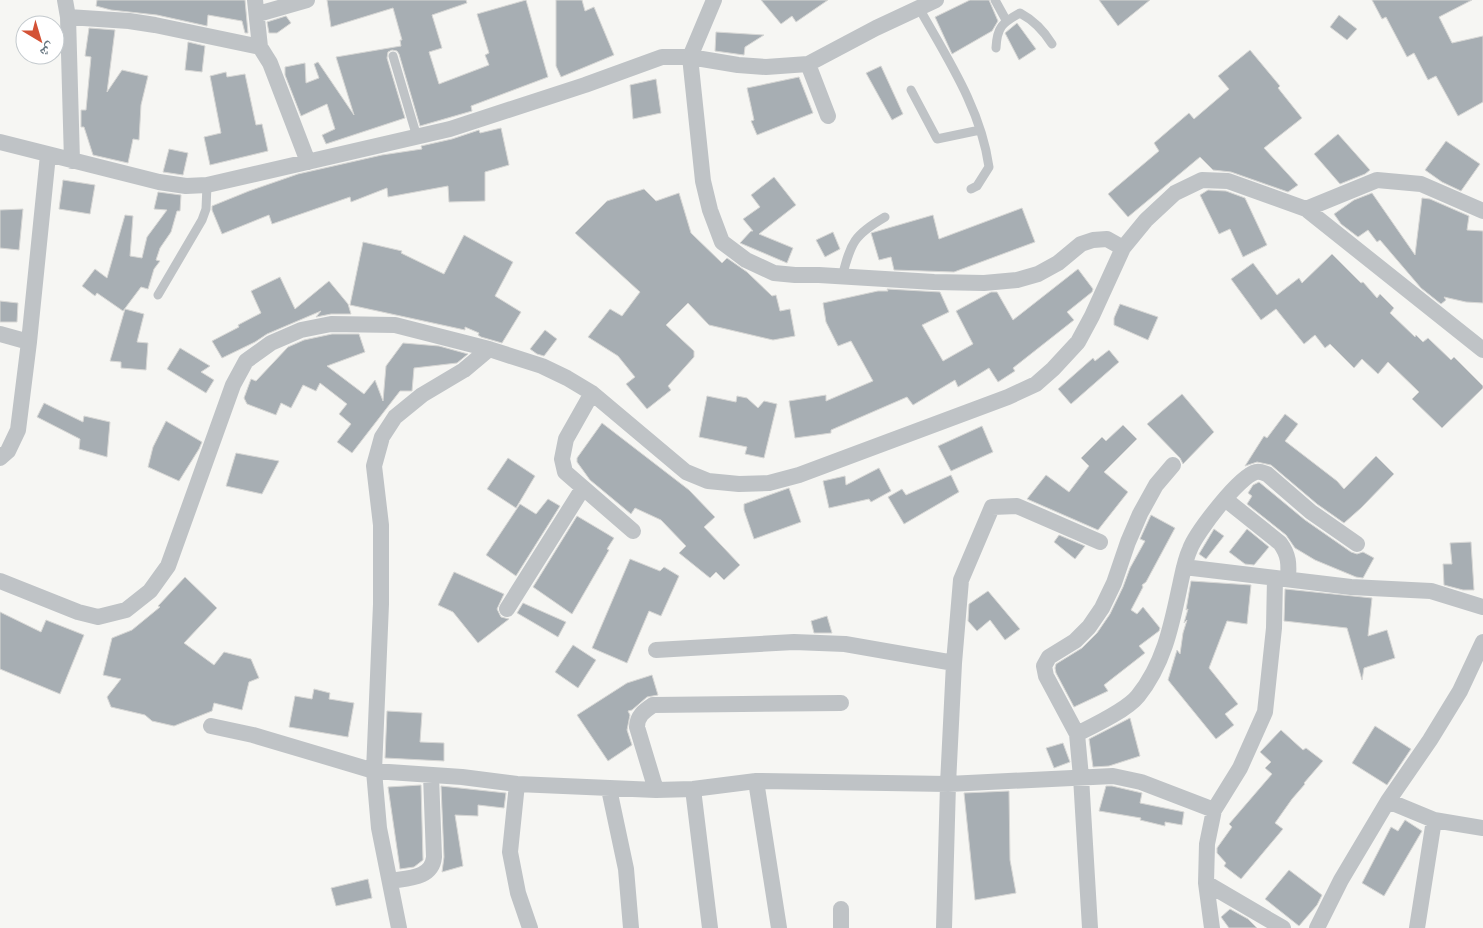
<svg xmlns="http://www.w3.org/2000/svg" width="1483" height="928" viewBox="0 0 1483 928" font-family="'Roboto Condensed','Noto Naskh Arabic',sans-serif">
<style>
.building{fill:#a7aeb3;stroke:#d7d7d5}
.lines{fill:none;stroke-linecap:round;stroke-linejoin:round}
.lane{stroke:#bfc3c6;stroke-width:9}
.street{stroke:#bfc3c6;stroke-width:16}
</style>
<rect width="100%" height="100%" fill="#f6f6f3"/>
<path class="building" d="M97 0H245L248 33H245L242 21 208 15 207 26 157 15 111 10 96 6Z
M327 0H466L467 3 432 15 442 48 429 52 439 84 489 65 485 55 489 53 477 14 526 0 548 77 471 106 472 111 420 126 399 54 397 51 392 50 388 52 387 58 405 118 326 144 322 135 335 129 327 104 301 116 285 75V67L305 63 306 83 319 78 314 64 318 62 354 115 336 57 401 46 400 40H402L393 8 331 27Z
M556 0H582L585 11 594 7 614 55 561 77 556 66Z
M761 0H828L796 22 792 16 781 24Z
M970 0H989L998 21 992 31 952 54 935 17Z
M1099 0H1150L1118 26Z
M1372 0H1472L1439 17 1452 43 1483 36V102L1458 116 1436 76 1428 80 1414 53 1407 57 1386 17 1382 19Z
M1339 15 1357 29 1347 40 1330 27Z
M286 16 291 23 277 33H269L267 22Z
M1017 23 1036 49 1019 60 1005 33Z
M89 28 115 30 107 92 122 70 148 76 141 105 139 140 133 139 128 163 93 155 84 127H81V110H86L91 57 85 56Z
M716 32 764 35 745 47 744 55 715 51Z
M188 42 205 46 202 72 185 70Z
M1250 50 1280 86 1278 88 1302 118 1264 148 1298 185 1288 192 1231 172 1213 170 1200 157 1128 217 1108 194 1159 151 1154 143 1189 113 1194 119 1229 89 1218 76Z
M881 66 903 114 892 120 866 73Z
M226 72 227 77 245 74 256 125 262 124 268 151 210 165 204 137 221 133 210 76Z
M799 77 813 113 757 135 751 121 754 120 747 88Z
M656 79 661 113 633 119 630 85Z
M501 128 509 165 485 172V201L449 202 448 186 388 197 387 188 351 202 350 197 272 224 269 215 222 234 212 210V206L249 191 298 174 382 155 422 149 421 146 452 139 479 130 480 133Z
M1338 134 1370 170 1365 174 1340 184 1314 154Z
M1446 141 1480 164 1461 191 1442 182 1425 170Z
M169 149 188 153 183 175 163 172Z
M774 177 796 205 759 234 793 248 787 263 740 243 751 231H753L743 219 760 207 751 195Z
M63 180 95 185 90 214 59 209Z
M644 189 656 201 679 193 691 233 722 263 727 258 747 272 772 296 776 295 780 311 790 309 795 336 773 340 709 325 688 303 666 325 694 351V357L668 386 671 390 647 409 626 384 635 377 618 356 588 337 610 309 622 316 640 292 575 233 607 201Z
M1208 190 1226 191 1245 198 1267 245 1243 257 1230 229 1219 234 1200 195Z
M158 192 181 195 180 211H177L171 232 160 248 156 260 160 261 154 269 148 289 141 287 123 311 97 293 95 296 82 286 95 269 107 278 125 215 133 216 130 256 142 258 147 237 167 210 154 209Z
M1372 193 1415 255 1422 198 1430 199 1469 216 1467 230 1483 231V303L1466 302 1444 297 1446 300 1441 304 1421 288 1380 240 1377 242 1368 230 1358 237 1341 224 1334 214 1354 200Z
M1022 208 1035 242 954 272 894 270 891 257 879 260 871 233 933 215 939 239Z
M23 209 19 250 0 248V210Z
M833 232 840 249 825 257 816 240Z
M464 235 513 262 495 296 521 312 502 343 481 337 478 335 479 333 465 327V330L350 305 363 242 402 251 401 253 444 274Z
M1332 254 1361 283 1363 282 1377 298 1380 294 1394 308 1390 313 1415 337 1416 335 1423 342 1428 338 1451 360 1454 357 1483 386V388L1442 428 1412 399 1419 392 1388 362 1378 374 1362 359 1354 368 1330 344 1325 348 1315 335 1304 344 1276 309 1261 320 1231 279 1253 263 1277 295 1299 278 1302 283Z
M1078 269 1093 289 1092 292 1067 312 1074 320 1013 368 1015 371 998 382 989 368 958 387 955 380 913 405 907 397 831 430V433L795 438 789 401 826 395V401L873 381 851 341 838 346 826 322 823 303 878 291H888L887 289 940 292 949 312 922 325 943 361 973 344 956 311 991 292H997L1013 320Z
M280 277 295 309 329 281 348 304 351 314H331L316 317 321 311 267 334 255 342 222 358 212 341 239 327 238 325 261 313 251 291Z
M0 301 18 303 17 322H0Z
M1120 304 1158 317 1148 340 1114 325V318Z
M125 309 144 314 137 342 148 343 146 370 121 368V362L110 361Z
M545 330 557 339 544 356 537 354 530 349Z
M332 334H359L365 352 327 366 364 394 375 380 383 401 386 366 403 343 439 346 468 354 457 363 414 368 412 391H400L352 453 337 442 351 424 339 414 347 404 320 383 316 391 303 385 291 408 281 403 276 415 247 404 244 398 251 379 256 381 288 347 304 340Z
M180 348 210 366 201 372 214 380 206 393 167 369Z
M1109 350 1119 362 1071 404 1058 389 1093 358 1095 361Z
M1182 394 1214 432 1183 464 1180 458 1147 424Z
M707 396 736 402 737 396 747 398 758 408 764 401 777 404 764 458 745 454 747 447 699 437Z
M44 403 83 422 84 416 110 422 107 457 79 449 80 439 37 417Z
M1285 414 1298 424 1285 441 1337 481 1344 489 1376 456 1394 474 1361 508 1344 523 1317 504 1271 465 1257 462 1245 466 1264 436 1267 438Z
M166 421 202 442 199 449 179 481 148 467 153 447Z
M602 423 689 490 715 517 704 527 740 565 724 580 716 572 710 578 679 553 686 546 661 520 635 508 631 514 590 480 577 462V458Z
M1123 425 1137 439 1104 472 1128 492 1098 530 1027 499 1046 475 1069 492 1089 466 1081 458 1102 437 1106 441Z
M982 426 993 452 951 471 938 446Z
M236 453 279 461 262 494 226 486Z
M508 458 535 476 516 508 487 489Z
M879 468 891 491 871 502 869 499 829 508 823 481 845 476 846 485Z
M951 475 959 492 904 524 888 497 902 489 906 495Z
M1259 482 1305 520 1351 552 1357 554 1363 552 1374 558 1363 578 1356 577 1315 560 1295 548 1286 535 1247 504 1252 496 1248 493 1253 485Z
M789 488 801 522 754 539 744 510V504Z
M548 499 560 506 516 576 486 555 520 504 536 514Z
M1151 515 1175 528 1146 582 1142 585 1143 587 1131 610 1137 614 1143 607 1160 628 1159 631 1139 646 1145 653 1104 685 1108 691 1074 707 1056 673 1055 668 1056 664 1082 648 1097 633 1110 614 1123 587 1130 568 1145 541 1140 539Z
M577 516 614 538 607 549 609 550 572 614 533 587Z
M1214 529 1224 536 1206 559 1199 554Z
M1247 529 1269 547 1254 565 1245 564 1229 552Z
M1059 535 1085 546 1075 559 1054 542Z
M1471 542 1474 590H1463L1444 585 1443 564H1452L1450 543Z
M630 559 660 571 664 567 679 576 661 616 649 611 627 663 592 648Z
M454 572 504 594 497 609 501 617 509 619 478 643 453 612 438 605Z
M185 577 217 608 184 643 214 665 224 652 251 659 259 678 249 682 242 710 214 703 212 711 174 726 152 721 145 715 111 707 107 697 121 679 103 675 112 638 132 630 160 607 158 606Z
M1191 581 1251 585 1247 624 1227 621 1209 668 1238 704 1225 714 1234 725 1216 739 1168 680 1177 650 1180 654 1183 633 1187 620 1184 623 1188 609 1186 610Z
M1285 589 1372 598 1368 636 1387 630 1395 658 1364 668 1362 680 1347 628 1284 621Z
M988 591 1020 629 1005 640 990 620 977 631 968 621 969 604Z
M523 603 566 622 558 637 517 613Z
M0 612 41 632 46 620 84 635 60 694 0 669Z
M827 616 832 633H814L811 621Z
M573 645 596 660 578 688 555 672Z
M652 675 658 695 647 697 632 710 628 711 630 715 627 730 632 745 608 761 577 715 627 683Z
M314 689 330 693 329 699 354 703 348 737 289 727 295 696 312 699Z
M387 711 422 713 420 742 444 743V761L385 758Z
M1130 718 1140 756 1109 766 1093 767 1089 739Z
M1375 726 1411 749 1387 785 1352 763Z
M1281 730 1303 750 1306 748 1323 761 1304 783 1305 784 1292 799 1275 823 1283 829 1241 879 1224 866 1226 863 1217 853V848L1232 827 1229 824 1272 774 1265 768 1271 762 1260 752Z
M1063 743 1070 762 1054 768 1046 748Z
M421 785 423 860 414 867 400 869 388 787Z
M441 786 506 793 504 808 478 805V816L455 815 463 866 442 872 444 857Z
M1106 786H1112L1142 793 1140 803 1184 812 1182 825 1165 822V826L1140 820 1141 818 1099 811Z
M1009 791 1010 860 1016 893 975 900 964 793Z
M1405 820 1422 831 1384 896 1362 883 1391 827 1398 831Z
M1289 870 1322 895 1317 905 1299 926 1265 899Z
M368 879 372 898 336 906 331 888Z
M1230 909 1248 919 1257 928H1229L1221 917Z"/>
<g class="lines">
<path class="lane" d="M995 0 1006 20
M919 8C947 58 981 109 989 167L977 186 971 189
M996 48C997 27 1002 23 1020 13 1033 20 1044 31 1052 44
M393 56 417 137
M911 90 937 139 980 130
M842 277C851 242 854 235 885 217
M158 295 202 220 206 209 207 185"/>
<path class="street" d="M65 0 68 17 72 161
M255 0 260 47 270 63 308 162
M714 0 690 57 703 181 710 210 722 242 746 260 774 273 795 275H819L934 282 984 283 1017 280 1038 274 1058 263 1081 244 1093 240 1107 239 1123 248
M258 14 307 0
M68 17 129 21 155 25 260 47
M808 64 828 116
M0 142 159 182 186 186 207 185 450 129 585 85 662 57H690L738 65 766 67 808 64 876 28 936 0
M1306 209 1377 180 1421 184 1483 211
M0 334 29 342
M592 393 566 439 562 459 565 472 633 531
M0 458 8 451 18 430 29 342 48 155
M1225 499 1280 543C1289 555 1289 564 1288 579
M1184 567 1351 587 1431 591 1483 607
M0 581 78 612 98 617 126 610 150 591 168 566 233 385 246 361 271 343 301 330 331 324 395 325 489 349 542 366 567 378 592 393 686 472 708 481 739 484 769 483 799 475 1008 397 1036 384 1053 369 1078 342 1092 316 1123 248 1146 220 1175 193 1202 180 1228 181 1306 209 1483 350
M507 609 583 488
M656 650 794 642 845 644 954 663
M211 726 253 735 374 771 462 777 517 784 656 790 693 789 756 781 948 784 1113 776 1141 782 1214 810
M1077 734C1093 726 1127 710 1138 696 1163 665 1171 628 1179 590 1182 577 1184 562 1190 549 1196 533 1239 476 1256 472 1260 471 1264 473 1267 474L1311 512 1357 544
M756 781 779 928
M517 784 510 852 518 893 530 928
M609 789 626 869 631 928
M693 789 710 928
M656 790 637 727C637 716 644 711 653 705L841 703
M1388 801 1434 820 1483 828
M390 881C407 878 432 879 434 857L431 775
M1206 883 1283 928
M841 909V928
M399 928 379 828 374 771 381 604V525L374 466 382 437 395 417 422 395 464 370 489 349
M944 928 948 784 954 663 961 580 992 507 1017 506 1100 542
M1090 928 1081 777 1077 734 1046 676 1044 666 1049 657 1075 641 1089 627 1102 608 1114 583 1128 542 1140 514 1156 485 1173 465
M1212 928 1206 883 1207 844 1214 810 1240 768 1265 712 1274 628 1275 578
M1317 928 1341 880 1388 801 1430 740 1460 691 1483 642
M1417 928 1434 820"/>
</g>
<g transform="translate(40 40) rotate(142)"><circle r="24" fill="#ffffff" stroke="#c3c9cd"/>
<path d="M0-4L9 19L0 12L-9 19Z" fill="#d35236"/>
<text y="-8" font-size="14" font-weight="bold" text-anchor="middle" fill="#687781">ش</text>
</g>
</svg>
